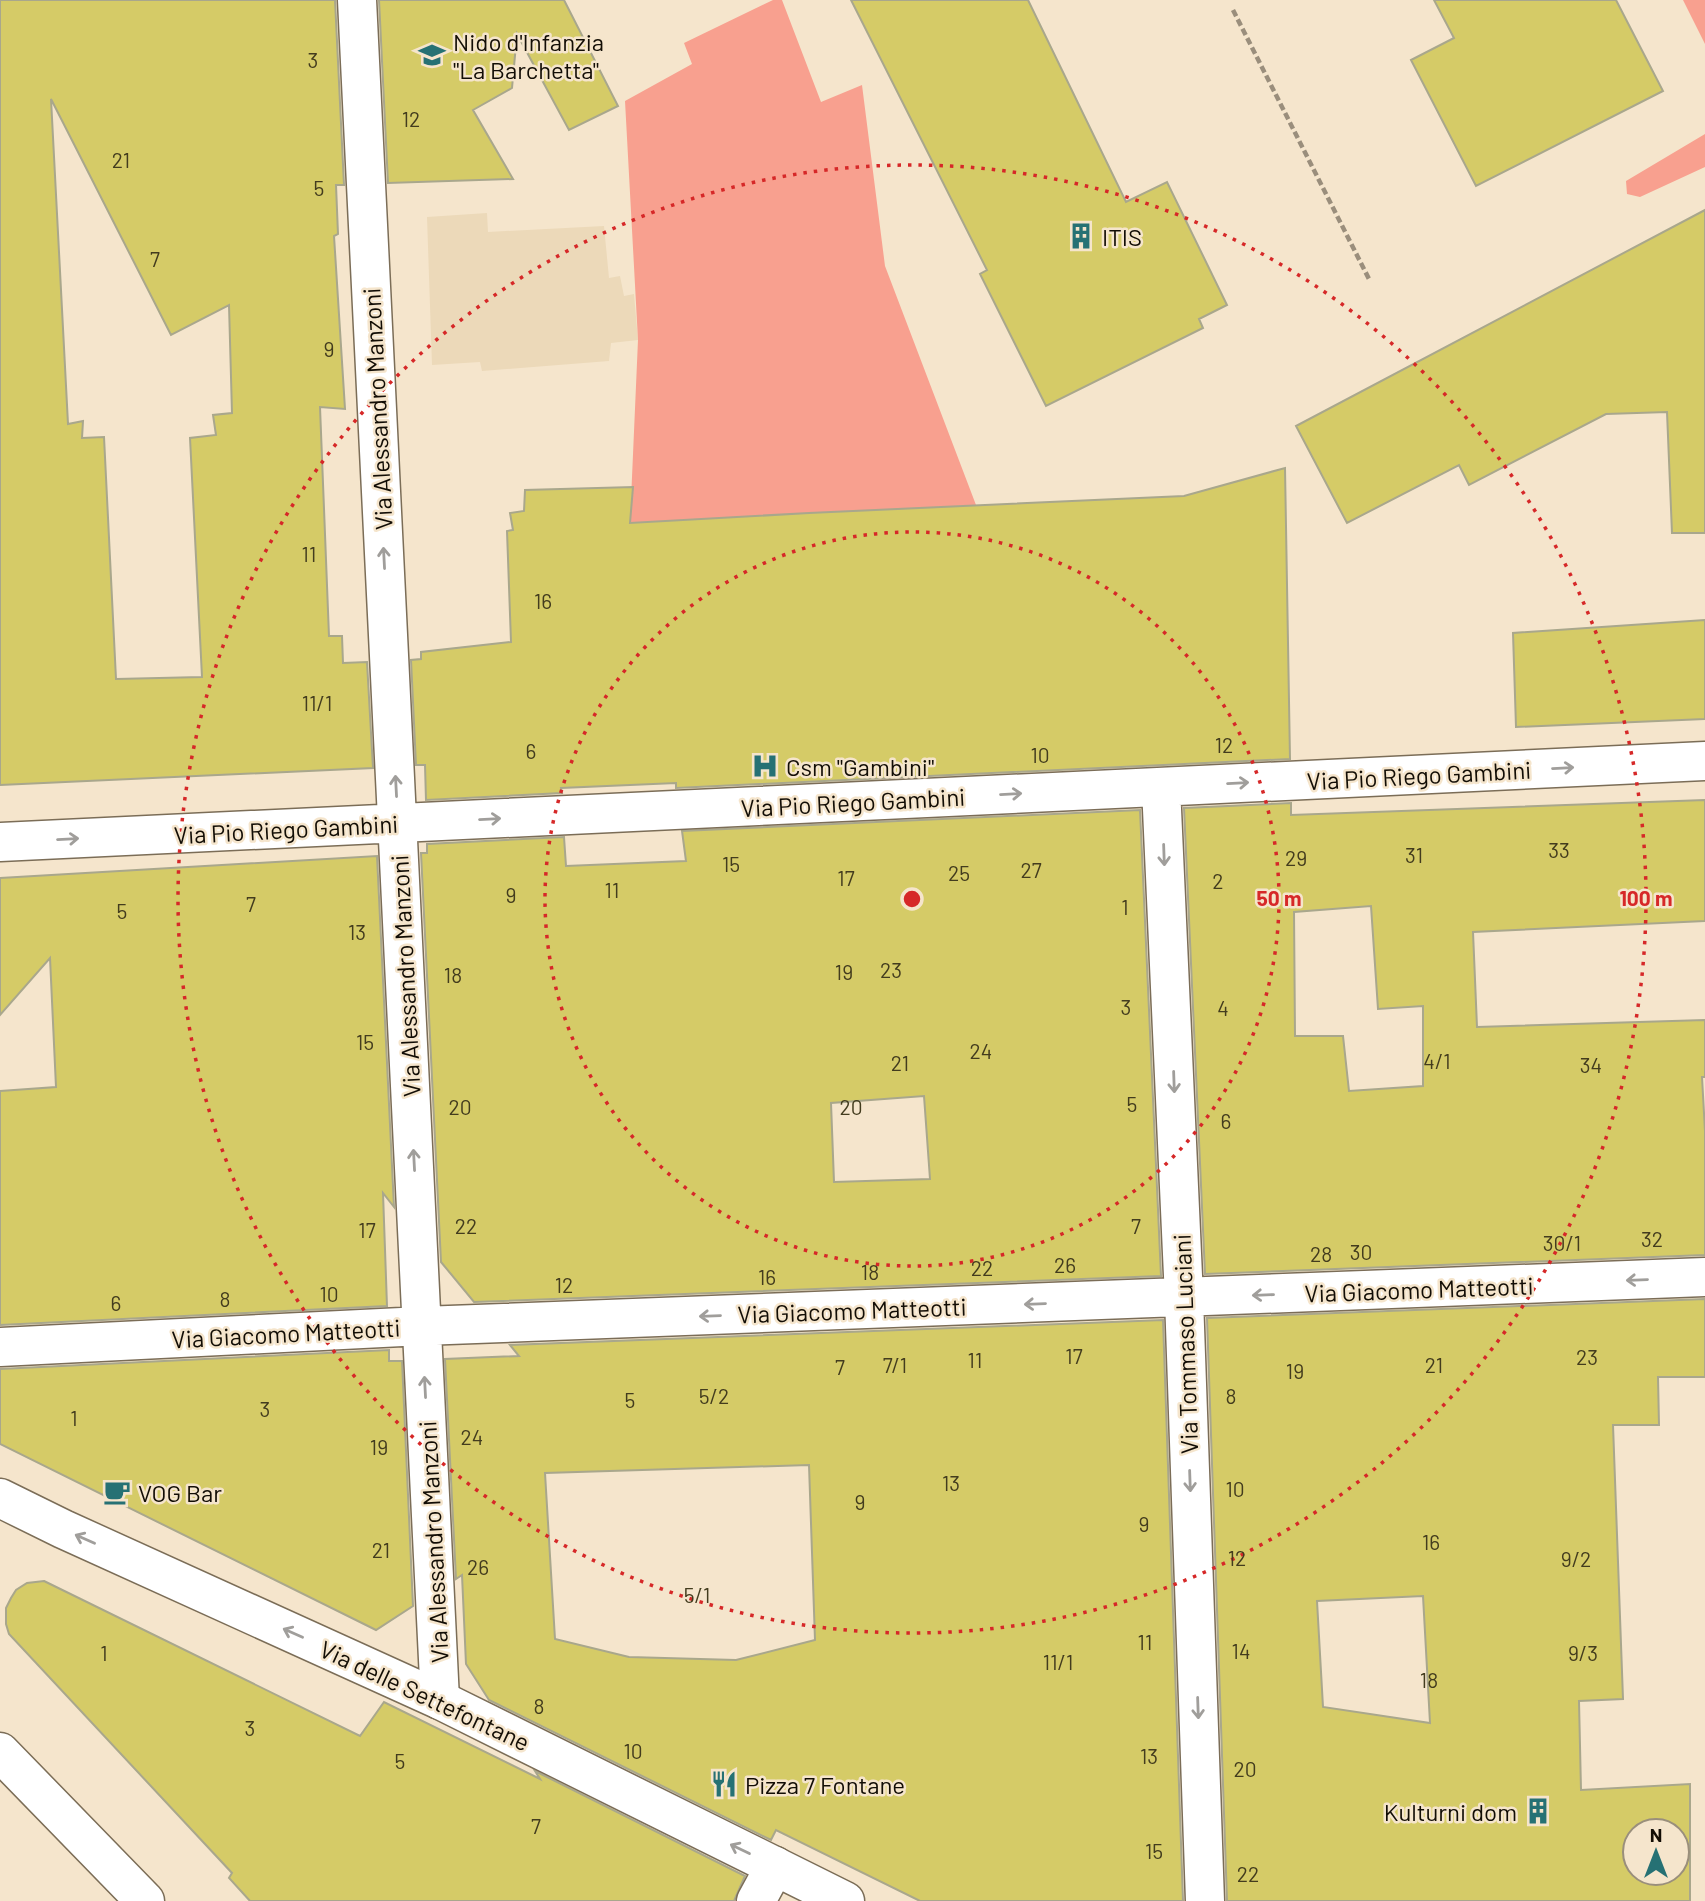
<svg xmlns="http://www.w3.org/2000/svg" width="1705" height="1901" viewBox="0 0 1705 1901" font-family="Barlow,sans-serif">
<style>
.built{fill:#ecd9b9}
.green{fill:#f8a08f}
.building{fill:#d5cb67;stroke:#a9a78c;stroke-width:2;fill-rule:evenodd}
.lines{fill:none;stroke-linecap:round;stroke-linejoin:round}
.minor-casing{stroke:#7b6d57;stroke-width:41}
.tertiary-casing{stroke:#7b6d57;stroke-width:41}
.primary-casing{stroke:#7b6d57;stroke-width:41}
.path{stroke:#9a8e7c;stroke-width:4.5;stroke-dasharray:7 3.5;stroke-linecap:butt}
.minor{stroke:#fff;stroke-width:38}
.tertiary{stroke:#fff;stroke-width:38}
.primary{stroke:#fff;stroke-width:38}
.oneway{stroke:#a09e9b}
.ring{fill:none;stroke:#d62828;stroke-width:3.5;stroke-dasharray:3.5 7}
.labels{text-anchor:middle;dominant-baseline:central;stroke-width:5;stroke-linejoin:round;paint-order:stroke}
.number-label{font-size:21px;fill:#433c1e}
.poi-label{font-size:24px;fill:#120d05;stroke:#f5e5cc;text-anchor:start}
.street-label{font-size:24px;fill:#120d05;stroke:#f5e5cc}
.centre{fill:#d62828;stroke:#f5e5cc;stroke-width:3.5}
.ring-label{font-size:21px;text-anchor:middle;font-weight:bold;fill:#d62828;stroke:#f5e5cc;stroke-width:5;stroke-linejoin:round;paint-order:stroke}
</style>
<rect width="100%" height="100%" fill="#f5e5cc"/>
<path class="built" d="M487 213 488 232 604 226 609 278 620 276 624 296 634 294 638 340 611 343 609 361 482 371 480 362 432 365 427 217Z"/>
<path class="green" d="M773 0H782L821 102 862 85 885 266 976 505 630 523 638 340 625 101 692 64 684 43Z
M1683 0H1705V44Z
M1705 134V167L1640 197 1627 194 1626 181Z"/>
<path class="building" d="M0 0H335L344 185H336L338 234 334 236 345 409 320 407 329 636H342L343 663 367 662 373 768 0 785ZM51 99 171 335 229 305 232 413 213 415 216 435 190 438 202 677 116 679 104 437 82 438 83 421 68 424Z
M379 0H564L618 106 569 130 517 34 512 88 473 110 513 179 388 183Z
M851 0H1028L1126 202 1167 182 1227 305 1199 319 1203 328 1046 406 980 274 987 270Z
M1434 0H1616L1663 91 1476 186 1411 60 1454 38Z
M1705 210V533H1672L1667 412 1606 414 1469 485 1459 465 1347 523 1296 426Z
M1285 468 1290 759 676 788V783L561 788 562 793 426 800 425 765H416L411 660 421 659V652L511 642 507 531 513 530 510 513 524 511 525 490 633 487 630 523 809 513 1184 496Z
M1705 620V719L1516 727 1513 633Z
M1705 800V921L1473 932 1477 1027 1705 1020V1077H1702L1705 1131V1255L1205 1274 1184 808 1291 803V815ZM1371 906 1378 1009 1423 1006V1086L1349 1091 1343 1036H1295L1294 912Z
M1140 810 1161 1276 474 1302 441 1262 421 853H427V844L564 837 566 866 686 861 682 831ZM924 1096 930 1179 834 1182 831 1103Z
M377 856 394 1207 383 1193 387 1306 0 1325V1091L56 1087 50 958 0 1015V878Z
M1705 1299V1377H1658L1659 1425H1613L1623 1699 1579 1701 1581 1790 1690 1784V1901H1227L1207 1318ZM1423 1596 1430 1723 1323 1707 1317 1601ZM1635 1831H1677V1873H1635Z
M1163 1320 1183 1901H920L776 1830 771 1840 489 1700 466 1664 462 1575 456 1579 445 1359 519 1356 510 1345ZM809 1465 815 1640 736 1660 629 1657 555 1639 545 1473Z
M389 1350V1361H402L413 1606 376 1630 0 1444V1369Z
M44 1581 360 1736 384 1702 540 1779 535 1771 745 1876 734 1901H250L229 1878 232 1873 9 1634 6 1624V1608L11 1598 16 1590 27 1583Z"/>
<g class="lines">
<g class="minor-casing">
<path id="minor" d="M357 0 440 1700
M1161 787 1184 1298 1205 1901
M0 842 1705 761
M0 1347 422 1326 1705 1277
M756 1901 775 1866"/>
</g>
<g class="tertiary-casing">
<path id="tertiary" d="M0 1498 63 1529 440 1700 845 1901"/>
</g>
<g class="primary-casing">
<path id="primary" d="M0 1752 145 1901"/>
</g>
<path class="path" d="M1233 10 1369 279"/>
<use href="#minor" class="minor"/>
<use href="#tertiary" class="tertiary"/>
<use href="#primary" class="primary"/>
</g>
<defs><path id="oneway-shaft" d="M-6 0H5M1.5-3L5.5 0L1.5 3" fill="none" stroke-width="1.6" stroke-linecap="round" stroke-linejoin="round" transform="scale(1.75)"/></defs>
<g class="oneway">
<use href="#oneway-shaft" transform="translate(384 558) rotate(-93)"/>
<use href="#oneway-shaft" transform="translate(1563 768) rotate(-3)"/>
<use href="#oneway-shaft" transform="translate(1238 783) rotate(-3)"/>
<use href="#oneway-shaft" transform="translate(396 786) rotate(-93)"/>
<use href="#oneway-shaft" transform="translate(1011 794) rotate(-3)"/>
<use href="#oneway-shaft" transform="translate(490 819) rotate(-3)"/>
<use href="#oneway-shaft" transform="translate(68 839) rotate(-3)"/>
<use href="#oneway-shaft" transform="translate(1164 855) rotate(88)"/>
<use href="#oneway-shaft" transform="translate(1174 1082) rotate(88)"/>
<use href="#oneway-shaft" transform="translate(414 1160) rotate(-93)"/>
<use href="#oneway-shaft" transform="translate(1637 1280) rotate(178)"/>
<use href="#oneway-shaft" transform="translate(1263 1295) rotate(178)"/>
<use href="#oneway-shaft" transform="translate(1035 1304) rotate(178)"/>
<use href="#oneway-shaft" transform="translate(710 1316) rotate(178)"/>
<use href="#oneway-shaft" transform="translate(425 1387) rotate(-93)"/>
<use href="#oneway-shaft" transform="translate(1190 1481) rotate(88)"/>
<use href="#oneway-shaft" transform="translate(85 1539) rotate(-156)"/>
<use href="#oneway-shaft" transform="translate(293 1633) rotate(-156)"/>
<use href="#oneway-shaft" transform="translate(1198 1708) rotate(88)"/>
<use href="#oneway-shaft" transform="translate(740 1849) rotate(-154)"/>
</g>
<g class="ring">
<circle cx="912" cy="899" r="367"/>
<circle cx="912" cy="899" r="734"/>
</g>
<defs>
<g id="school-bare" transform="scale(2.1)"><path d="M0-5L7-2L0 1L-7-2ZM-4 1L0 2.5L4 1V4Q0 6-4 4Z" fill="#267174" stroke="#f5e5cc" stroke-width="2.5" paint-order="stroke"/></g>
<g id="building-bare" transform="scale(2.1)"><path d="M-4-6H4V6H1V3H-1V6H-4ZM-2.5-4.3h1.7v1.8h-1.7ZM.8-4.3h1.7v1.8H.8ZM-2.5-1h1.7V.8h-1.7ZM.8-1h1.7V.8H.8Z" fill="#267174" stroke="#f5e5cc" stroke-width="2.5" paint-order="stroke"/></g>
<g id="hospital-bare" transform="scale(2.1)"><path d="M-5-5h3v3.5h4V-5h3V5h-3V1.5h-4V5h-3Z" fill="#267174" stroke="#f5e5cc" stroke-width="2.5" paint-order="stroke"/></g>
<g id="cafe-bare" transform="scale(2.1)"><path d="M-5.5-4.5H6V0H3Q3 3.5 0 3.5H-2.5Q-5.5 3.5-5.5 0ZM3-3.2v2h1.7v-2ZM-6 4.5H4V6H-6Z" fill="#267174" stroke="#f5e5cc" stroke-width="2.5" paint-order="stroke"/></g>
<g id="restaurant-bare" transform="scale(2.1)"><path d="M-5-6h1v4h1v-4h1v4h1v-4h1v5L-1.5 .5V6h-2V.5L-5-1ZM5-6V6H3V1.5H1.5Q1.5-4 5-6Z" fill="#267174" stroke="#f5e5cc" stroke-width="2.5" paint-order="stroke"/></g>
</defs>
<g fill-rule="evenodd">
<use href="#school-bare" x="432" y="55"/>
<use href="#building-bare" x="1081" y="236"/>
<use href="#hospital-bare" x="765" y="766"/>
<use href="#cafe-bare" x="117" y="1492"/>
<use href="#restaurant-bare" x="724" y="1784"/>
<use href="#building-bare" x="1538" y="1811"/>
</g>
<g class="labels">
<g class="number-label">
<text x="313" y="59">3</text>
<text x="411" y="118">12</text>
<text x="121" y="159">21</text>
<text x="319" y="187">5</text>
<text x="155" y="258">7</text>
<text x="329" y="348">9</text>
<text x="309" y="553">11</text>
<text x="543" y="600">16</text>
<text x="317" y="702">11/1</text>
<text x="1224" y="744">12</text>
<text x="531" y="750">6</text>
<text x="1040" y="754">10</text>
<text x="1559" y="849">33</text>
<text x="1414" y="854">31</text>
<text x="1296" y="857">29</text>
<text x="731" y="863">15</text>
<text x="1031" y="869">27</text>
<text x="959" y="872">25</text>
<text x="846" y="877">17</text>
<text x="1218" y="880">2</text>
<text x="612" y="889">11</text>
<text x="511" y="894">9</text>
<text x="251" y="903">7</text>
<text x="1125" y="906">1</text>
<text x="122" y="910">5</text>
<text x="357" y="931">13</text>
<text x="891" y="969">23</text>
<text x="844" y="971">19</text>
<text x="453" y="974">18</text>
<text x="1126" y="1006">3</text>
<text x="1223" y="1007">4</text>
<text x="365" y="1041">15</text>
<text x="981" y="1050">24</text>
<text x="1437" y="1060">4/1</text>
<text x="900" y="1062">21</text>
<text x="1591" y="1064">34</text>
<text x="1132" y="1103">5</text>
<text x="460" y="1106">20</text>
<text x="851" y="1106">20</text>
<text x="1226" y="1120">6</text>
<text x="466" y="1225">22</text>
<text x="1136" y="1225">7</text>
<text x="367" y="1229">17</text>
<text x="1652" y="1238">32</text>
<text x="1562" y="1242">30/1</text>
<text x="1361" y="1251">30</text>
<text x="1321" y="1253">28</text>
<text x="1065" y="1264">26</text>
<text x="982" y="1267">22</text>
<text x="870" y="1271">18</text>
<text x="767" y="1276">16</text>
<text x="564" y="1284">12</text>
<text x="329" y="1293">10</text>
<text x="225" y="1298">8</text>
<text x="116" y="1302">6</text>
<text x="1074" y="1355">17</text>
<text x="1587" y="1356">23</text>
<text x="975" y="1359">11</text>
<text x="895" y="1364">7/1</text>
<text x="1434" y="1364">21</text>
<text x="840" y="1366">7</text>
<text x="1295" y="1370">19</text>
<text x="714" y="1395">5/2</text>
<text x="1231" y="1395">8</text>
<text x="630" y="1399">5</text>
<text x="265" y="1408">3</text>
<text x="74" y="1417">1</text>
<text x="472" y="1436">24</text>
<text x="379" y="1446">19</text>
<text x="951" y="1482">13</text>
<text x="1235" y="1488">10</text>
<text x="860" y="1501">9</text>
<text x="1144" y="1523">9</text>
<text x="1431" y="1541">16</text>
<text x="381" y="1549">21</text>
<text x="1237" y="1557">12</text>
<text x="1576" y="1558">9/2</text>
<text x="478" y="1566">26</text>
<text x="697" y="1594">5/1</text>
<text x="1145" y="1641">11</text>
<text x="1241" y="1650">14</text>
<text x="104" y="1652">1</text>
<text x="1583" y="1652">9/3</text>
<text x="1058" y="1661">11/1</text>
<text x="1429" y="1679">18</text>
<text x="539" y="1705">8</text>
<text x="250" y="1727">3</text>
<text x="633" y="1750">10</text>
<text x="1149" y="1755">13</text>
<text x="400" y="1760">5</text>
<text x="1245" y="1768">20</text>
<text x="536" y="1825">7</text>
<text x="1154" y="1850">15</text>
<text x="1248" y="1873">22</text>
</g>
<g class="poi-label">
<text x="453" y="41">Nido d'Infanzia<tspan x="453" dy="28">"La Barchetta"</tspan></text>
<text x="1102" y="236">ITIS</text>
<text x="786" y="766">Csm "Gambini"</text>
<text x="138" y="1492">VOG Bar</text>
<text x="745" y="1784">Pizza 7 Fontane</text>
<text x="1517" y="1811" text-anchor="end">Kulturni dom</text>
</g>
<g class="street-label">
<text transform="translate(377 409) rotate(-93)">Via Alessandro Manzoni</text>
<text transform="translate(1419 775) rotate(-3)">Via Pio Riego Gambini</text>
<text transform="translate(853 802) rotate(-3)">Via Pio Riego Gambini</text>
<text transform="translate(286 829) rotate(-3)">Via Pio Riego Gambini</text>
<text transform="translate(405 976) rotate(-93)">Via Alessandro Manzoni</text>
<text transform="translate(1419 1289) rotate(-2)">Via Giacomo Matteotti</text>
<text transform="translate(852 1310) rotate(-2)">Via Giacomo Matteotti</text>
<text transform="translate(286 1333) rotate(-3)">Via Giacomo Matteotti</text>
<text transform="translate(1185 1344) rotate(-92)">Via Tommaso Luciani</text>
<text transform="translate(433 1542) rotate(-93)">Via Alessandro Manzoni</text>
<text transform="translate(425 1695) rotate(25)">Via delle Settefontane</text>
</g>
</g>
<circle cx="912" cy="899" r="10" class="centre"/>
<g class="ring-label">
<text x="1279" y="906">50 m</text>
<text x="1646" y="906">100 m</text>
</g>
<g transform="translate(1656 1852)"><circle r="33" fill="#f5e5cc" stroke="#9a8f7c" stroke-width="2"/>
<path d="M0-5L12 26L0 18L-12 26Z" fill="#267174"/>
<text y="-10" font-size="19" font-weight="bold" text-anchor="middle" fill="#120d05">N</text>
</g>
</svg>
